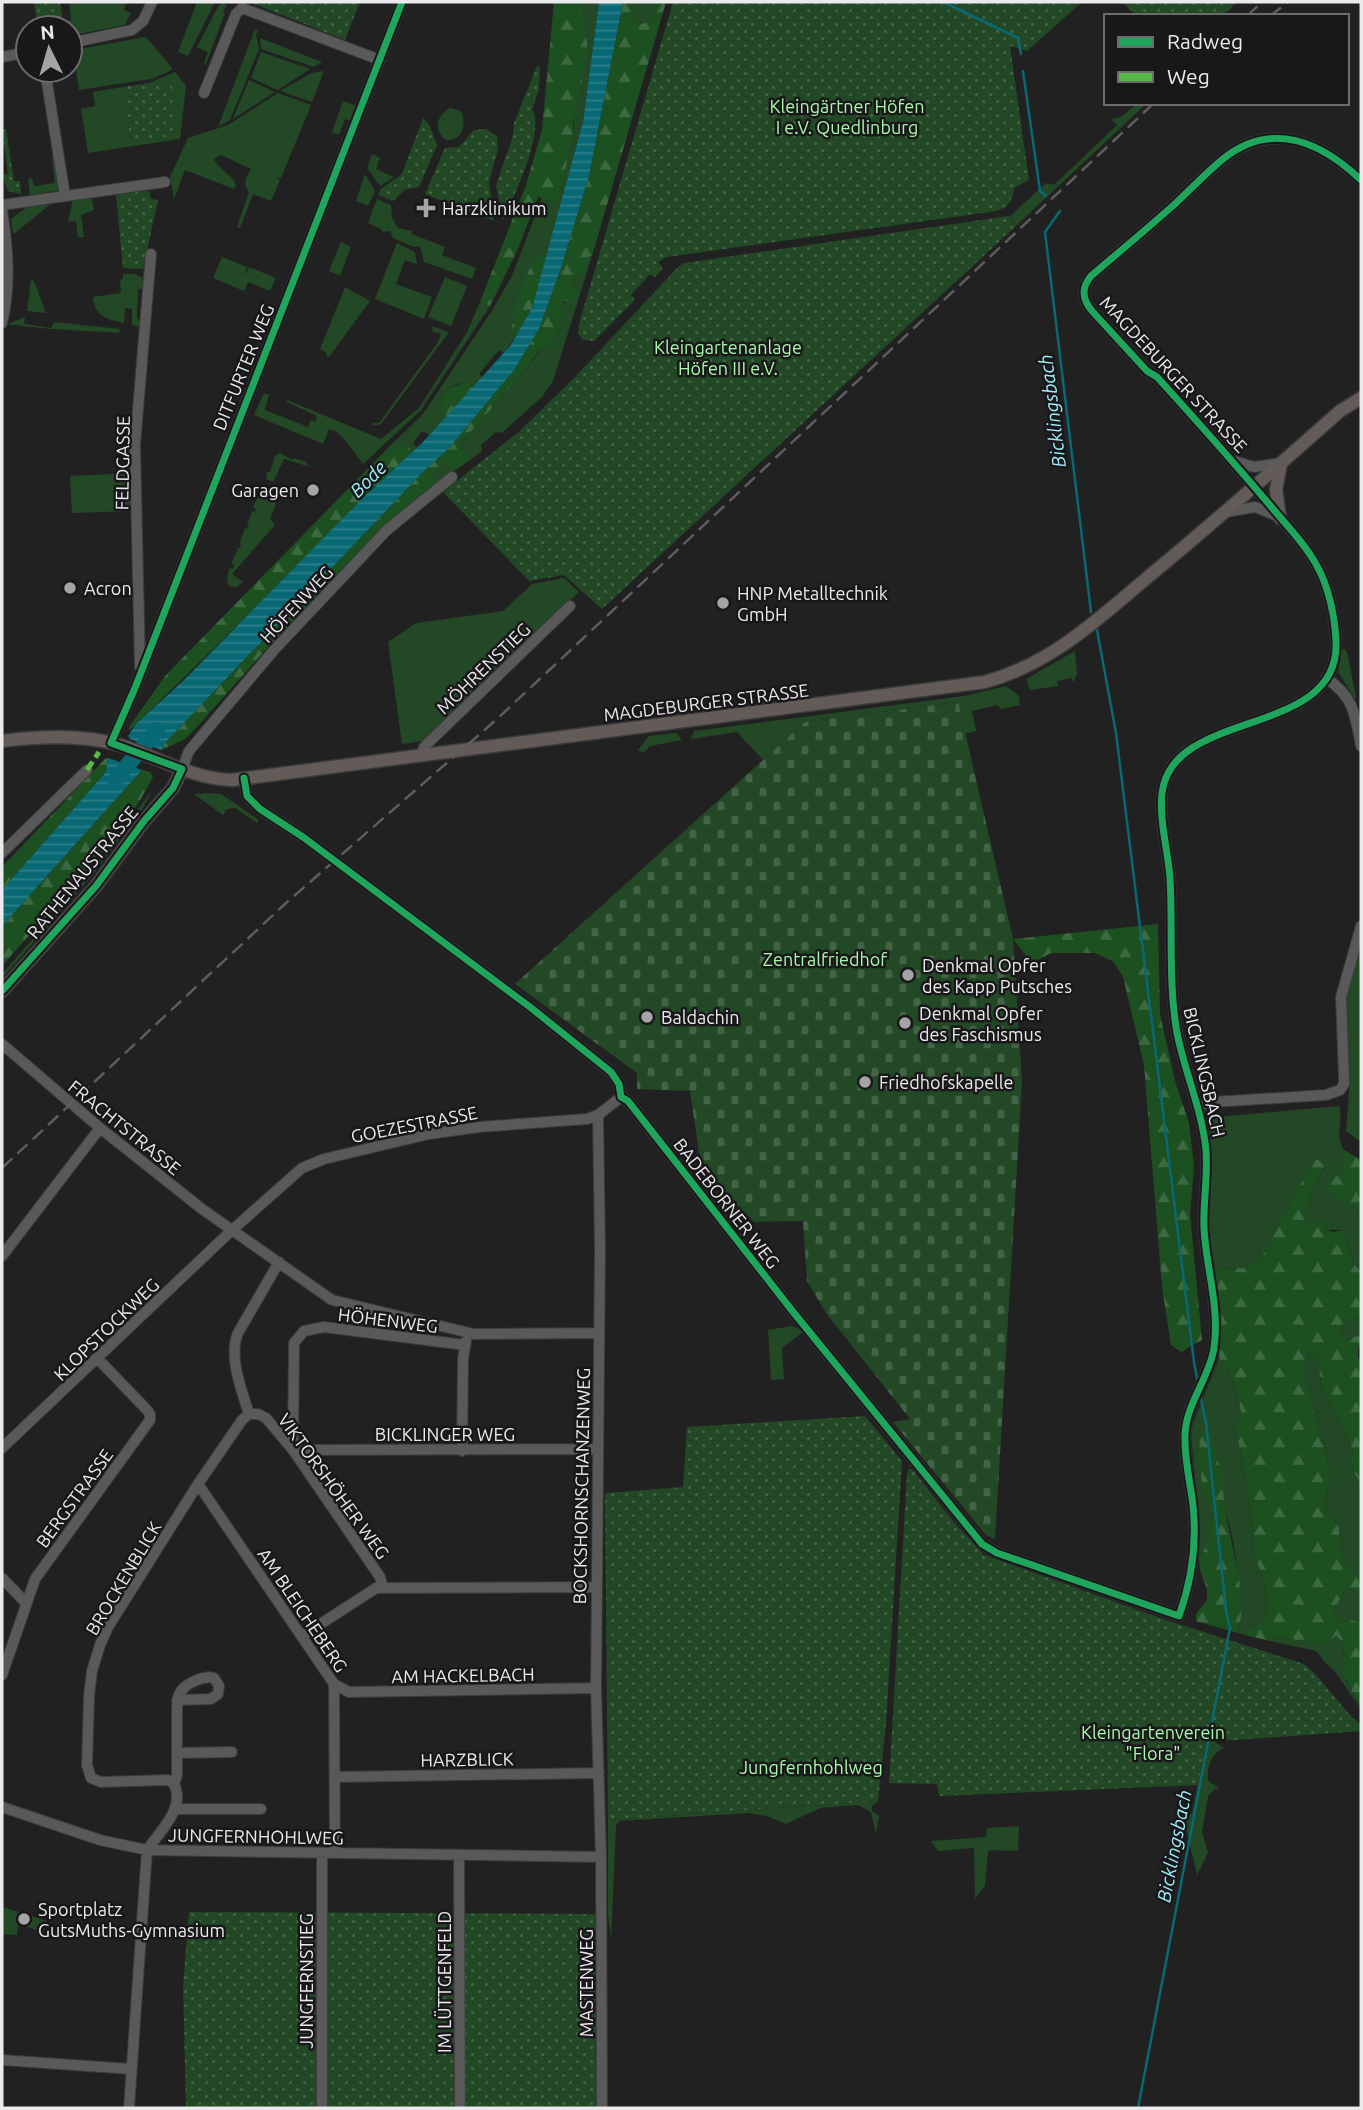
<svg xmlns="http://www.w3.org/2000/svg" width="1363" height="2110" viewBox="0 0 1363 2110" font-family="Ubuntu,sans-serif">
<style>
.grass{fill:#224825}
.forest{fill:url(#forest-firs)}
.cemetery{fill:url(#cemetery-stones)}
.park{fill:url(#park-dots)}
.water{fill:url(#water-rules)}
.lines{fill:none;stroke-linecap:round;stroke-linejoin:round}
.stream{stroke:#086974;stroke-width:2.5}
.river{stroke:#086974;stroke-width:16}
.minor-casing{stroke:#3c3b3c;stroke-width:12}
.major-casing{stroke:#3c3b3c;stroke-width:15}
.minor{stroke:#5a595a;stroke-width:10}
.major{stroke:#625b58;stroke-width:12}
.rail{stroke:#5e5d5e;stroke-width:2.5;stroke-dasharray:14 7;stroke-linecap:butt}
.quiet{stroke:#58b947;stroke-width:5;stroke-dasharray:10 5;stroke-linecap:butt}
.cycleway-casing{stroke:#19171a;stroke-width:11}
.cycleway{stroke:#20a55d;stroke-width:7}
.poi-dot{fill:#a5a4a5;stroke:#19171a;stroke-width:2.5}
.labels{text-anchor:middle;dominant-baseline:central;stroke-width:5;stroke-linejoin:round;paint-order:stroke}
.park-label{font-size:18px;fill:#a6f9a8;stroke:#19171a}
.poi-label{font-size:18px;fill:#ebeaec;stroke:#19171a;text-anchor:start}
.street-label{font-size:18px;fill:#ebeaec;stroke:#19171a}
.water-label{font-size:19px;font-style:italic;fill:#9ff1fe;stroke:#19171a}
</style>
<defs>
<pattern id="forest-firs" width="22" height="20" patternUnits="userSpaceOnUse" patternTransform="scale(1.75)"><rect width="22" height="20" fill="#1c5021"/><path d="M5 1l3.5 6h-7zM16 11l3.5 6h-7z" fill="#3d6941"/></pattern>
<pattern id="cemetery-stones" width="16" height="16" patternUnits="userSpaceOnUse" patternTransform="scale(1.75)"><rect width="16" height="16" fill="#224825"/><path d="M2 7V4a2 2 0 0 1 4 0v3zM10 15v-3a2 2 0 0 1 4 0v3z" fill="#426345"/></pattern>
<pattern id="park-dots" width="8" height="8" patternUnits="userSpaceOnUse" patternTransform="scale(1.75)"><rect width="8" height="8" fill="#224825"/><path d="M2 2h.1M6 6h.1" fill="none" stroke="#426345" stroke-width="1.8" stroke-linecap="round"/></pattern>
<pattern id="water-rules" width="6" height="5" patternUnits="userSpaceOnUse" patternTransform="scale(1.75)"><rect width="6" height="5" fill="#086974"/><path d="M0 2.5h6" fill="none" stroke="#2c7f88"/></pattern>
</defs>
<rect width="100%" height="100%" fill="#222122"/>
<path class="grass" d="M69 2H126L124 10 131 13 125 25 73 35Z
M197 2H215L188 56 178 52Z
M580 2H599L583 122 547 258 535 256 511 333 517 335 504 353 499 350 479 374 482 377 474 386C461 379 447 387 440 398L445 418 429 435 422 431 413 443 417 447 413 452 405 444 396 449 390 446 423 414 493 309 512 276 542 198 557 201 573 138Z
M633 2H658L651 20 642 24 634 18Z
M223 3 227 5 223 12 225 13 206 64 204 63 208 52 197 47 219 5Z
M255 29 258 30 256 35 259 49 230 120 218 127Z
M146 37 172 68V70L151 79 79 90 73 50Z
M260 38 322 62 314 67 261 49Z
M261 52 310 69 278 90 251 78Z
M324 71 312 102 280 91 312 73Z
M175 72 186 86 180 139 88 153 81 109 95 106 93 92 123 87 130 141 172 83H149Z
M249 80 275 92 233 119Z
M278 93 311 105 281 178 276 177 280 180 271 201 253 194 240 228 237 227 249 192C242 183 246 178 251 169L221 155 214 159C219 170 232 174 236 185L234 189 185 170 174 199 170 177 188 138 228 125Z
M343 101 357 106 351 121 345 119 339 135 332 132Z
M1138 103H1147L1017 225 1010 216 1046 183 1054 185 1117 125 1111 119 1121 117Z
M450 108 461 111C467 125 463 140 446 140 433 130 436 116 450 108Z
M372 154 380 158 376 169 394 177 380 186 367 168Z
M52 158H56L61 190 30 195 28 179 32 178 34 186 55 183Z
M365 174 375 191 368 206 356 201Z
M91 195 94 210 81 215 84 237H78L76 221 68 222 73 198Z
M377 199 391 205 392 218 398 228 412 231V234L445 247 442 255 476 268 472 279 424 262 420 246 414 247 393 238 390 231 383 232 381 229 368 223Z
M53 202 15 233H13L11 219 30 205Z
M341 242 351 247 340 276 329 271Z
M397 243 415 252 417 264 405 260 396 284 432 297 424 319 375 299Z
M589 256H592L553 381 542 397 502 433 496 432 481 445 482 451 437 484 430 475 443 462 469 459 459 445 522 374 539 352 553 345 561 323V309L572 287 574 277Z
M222 257 247 267 244 277 249 267 276 278 270 291 248 282 244 291 213 278Z
M123 274H135L147 280 145 288 138 289 137 317 143 328 132 325V309L125 308 124 323C106 319 95 317 93 297L121 293 120 280 123 279Z
M445 277 467 286 451 326 428 317Z
M31 280 34 281 46 313 27 311Z
M345 287 370 301 329 357 326 355 327 353 320 349Z
M480 302 490 306 421 410 363 464 345 440 337 432 329 429 323 444 254 415 264 393 269 395 265 410 308 427 311 420 315 422 317 416 287 402V400L381 439 419 408 467 332Z
M25 317 24 324 51 328 54 322 120 329 119 333C81 330 45 330 8 324Z
M432 326 448 332 447 335 381 424 373 426V423H379L438 342 441 333 433 332Z
M280 453 292 460 294 458 306 462 308 466 311 465 310 467 284 459 273 482 266 479 267 472H270L275 456Z
M131 473 133 511 72 513 70 476Z
M265 485 280 493 270 519 275 525 232 574 243 582 237 587 229 586 227 581 229 569 233 568 234 565 231 564 238 548H240L241 545 239 544 245 528 247 529 249 526 247 524 252 511 254 512 256 509 253 507 260 492 263 489 262 486Z
M564 578 579 592 422 741 402 744 388 642 416 623 503 611 532 584Z
M1342 649 1346 650 1348 656 1356 698 1355 699 1338 672Z
M1075 651 1077 674 1073 682 1071 678 1057 681 1058 686 1030 690 1026 679Z
M1006 686 1019 696 1020 705 1001 709 997 705 972 711 976 731 964 734 957 702 805 722 763 760 737 732 691 739 694 731 964 696Z
M676 733 682 740 650 746 643 753 638 750 649 736Z
M153 789 144 806 91 877 2 978V974L90 874Z
M211 793 221 794 259 820 257 823 235 808 227 809 223 815 194 794Z
M1361 941V1142L1346 1131 1350 1080 1346 1005V993Z
M1339 1106C1344 1121 1334 1136 1344 1150L1341 1163 1342 1173 1330 1180 1345 1204 1361 1210V1271L1353 1264 1343 1230H1326L1320 1218 1308 1225 1304 1218 1312 1189 1326 1165 1293 1196 1262 1256 1248 1268 1215 1269C1213 1256 1210 1243 1210 1230 1209 1192 1215 1156 1207 1118Z
M1361 1317V1335L1345 1340 1337 1331 1347 1321Z
M792 1326 804 1331 782 1348 784 1379 771 1380 768 1330Z
M1310 1353 1317 1359 1323 1390 1345 1430 1353 1452 1350 1467 1361 1483V1580L1347 1568 1339 1548V1527L1324 1507C1324 1497 1330 1485 1330 1475 1329 1440 1292 1383 1310 1353Z
M1219 1359 1225 1364 1235 1388 1241 1412 1234 1427 1242 1456 1251 1514 1254 1556 1265 1581 1268 1614 1263 1622 1249 1629 1245 1635 1238 1633C1245 1613 1234 1528 1224 1509 1219 1500 1209 1492 1202 1484L1213 1513 1209 1543 1199 1558 1200 1531 1191 1436 1193 1423Z
M1346 1589 1358 1590 1361 1592V1623L1352 1620 1338 1621 1333 1611Z
M1275 1636 1317 1644H1325L1335 1636 1344 1643 1342 1673 1361 1710 1337 1674 1321 1658V1656L1316 1651 1270 1641Z
M1216 1695 1212 1740 1224 1748C1211 1753 1205 1770 1209 1782L1220 1788 1215 1789 1208 1796 1202 1832 1208 1853 1197 1875 1184 1820 1192 1813Z
M878 1801 872 1806V1811L879 1816 876 1834 871 1812 858 1805 820 1808 786 1824 767 1816 749 1813 619 1821 616 1826 611 1940 608 1914V1820Z
M1019 1826 1018 1851 991 1850 988 1852 985 1886 975 1899 974 1848 938 1851 931 1841 986 1837 987 1828Z
M2 1907 47 1921 43 1932 18 1924 17 1935 2 1934Z"/>
<path class="forest" d="M554 2H580L587 43V58L573 122V138L557 202 538 197 518 249 490 306 480 302 526 185 542 130Z
M623 2H633L634 18 642 24 651 20 658 2H666L592 256H589L584 272 574 277 572 287 578 292 576 301H564L561 309V323L553 345 538 352 522 374 459 445 469 459 454 470 443 463 431 475 437 484 384 527 271 644 196 728 185 739 162 750 163 745 424 471 450 447 514 370 539 329 561 268 589 176Z
M535 256 547 258 532 308 517 335 511 333 516 302Z
M468 383 474 386 445 418 440 398C447 388 456 384 468 383Z
M405 444 413 452 360 501 289 575 129 731V727L165 676 390 446 396 449Z
M106 758H108L106 772 2 890V867Z
M142 770 150 772 153 777C116 849 55 905 2 966V926Z
M1158 924 1160 1014 1175 1081 1189 1123 1194 1166 1190 1214 1202 1340 1181 1352 1171 1345 1162 1287 1144 1065 1123 977 1114 962 1095 953H1051L1032 963 1013 939Z
M1344 1150 1361 1160V1210L1345 1204 1327 1189 1330 1180 1342 1173 1341 1163Z
M1316 1159 1326 1164 1312 1189 1304 1218 1308 1225 1320 1218 1326 1230 1333 1232 1343 1230 1353 1264 1361 1271V1317L1347 1321 1338 1331 1345 1340 1361 1335V1346L1358 1348V1359L1361 1358V1483L1350 1467 1353 1452 1345 1430 1323 1390 1317 1359 1310 1353C1293 1378 1329 1443 1330 1475 1330 1485 1324 1496 1324 1507L1339 1527V1548L1347 1568 1361 1580V1592L1358 1590 1346 1589 1333 1611 1339 1621 1352 1620 1361 1623V1708L1342 1673 1344 1644 1336 1636 1325 1644H1317L1275 1636 1270 1641 1245 1635 1249 1629 1263 1622 1268 1614 1265 1581 1254 1556 1251 1514 1242 1456 1234 1427 1241 1412 1235 1387 1225 1364 1219 1359 1221 1316 1215 1269 1248 1268 1262 1256 1293 1196Z
M1206 1430 1209 1431 1221 1470 1225 1510 1239 1578 1242 1610 1238 1633 1196 1621V1614L1207 1600V1589L1200 1570 1199 1558 1209 1542 1213 1514 1202 1484 1199 1459 1200 1433Z"/>
<path class="cemetery" d="M958 702 1013 939 1022 1082 995 1539 986 1535 893 1422 910 1419 826 1313 807 1281 803 1221 754 1222 729 1197 700 1160 690 1091 637 1089V1073L515 984 805 722Z"/>
<path class="park" d="M34 2H60L63 21 71 20 73 35 70 36V28H38Z
M249 2H360L345 40Z
M673 2H1082L1027 51 1010 46 1029 180 1014 188C1012 201 1010 206 997 211L667 257 658 262 663 268 655 277 650 274 631 295 635 300 594 341 583 340 578 334 579 324Z
M1122 2H1237L1222 16H1137Z
M537 66 540 67 539 89 532 110C546 130 513 198 503 221L496 185 513 136 514 123Z
M149 83H172L173 136 130 141 123 87Z
M423 118 429 124 437 145 419 187 404 190 393 201 378 195 381 189 402 174Z
M6 129 14 181H20L21 194 8 191 2 175 8 174 2 130Z
M486 129 497 136 498 150 489 181 494 221 425 194 445 148 459 147 474 130Z
M149 191 151 199 158 200 143 269 123 268 116 194Z
M1009 216 1017 225 602 609 564 575 529 581 443 492 521 430 576 376 678 267 684 263Z
M865 1416 902 1461 886 1723 878 1801 608 1820 605 1493 683 1487 687 1427Z
M909 1469H912L953 1521 984 1555 1169 1621 1304 1664C1326 1682 1339 1707 1361 1725V1731L1207 1742 1198 1785 939 1796 937 1784 889 1783 907 1474Z
M189 1912 595 1914 596 2108H186L183 1986Z"/>
<path class="water" d="M599 2H623L589 176 561 268 539 329 514 370 450 447 424 471 163 745 162 750 130 739 128 736 136 724 184 680 360 501 423 442 511 345 532 308 583 122Z
M108 758 142 770 2 926V890L106 772Z"/>
<g class="lines">
<path class="stream" d="M943 2 1018 38 1021 54
M1023 71 1040 191 1046 196
M1060 211 1045 232 1091 612
M1097 630 1116 733 1194 1362 1198 1384
M1138 2108 1230 1628 1226 1610 1206 1423 1200 1394"/>
<path class="river" d="M115 780 157 730"/>
<g class="minor-casing">
<path id="minor" d="M70 43 132 30 143 21 152 2
M2 57 28 52
M45 70 65 196
M204 93 236 14 242 8 380 60
M2 205 165 182
M2 210C8 248 11 286 2 323
M1234 461 1254 467 1280 463
M1226 512 1255 507 1275 515
M140 667 135 445 151 254
M1326 678C1354 697 1355 714 1361 746
M111 743 135 688 402 2
M422 754 424 747 570 606
M182 769 189 751 274 650 387 530 452 477
M244 778 247 796 260 809 303 837 530 1007 611 1072 619 1084 621 1097 628 1101 794 1313 982 1544 997 1553 1179 1616C1192 1580 1197 1544 1193 1505 1190 1481 1184 1458 1185 1435 1186 1403 1209 1379 1214 1348 1220 1307 1206 1268 1204 1228 1203 1202 1208 1176 1206 1150 1202 1110 1185 1073 1177 1033 1168 982 1173 930 1170 878 1168 850 1159 821 1162 793 1172 707 1341 739 1336 641 1335 618 1329 587 1317 566 1306 545 1289 528 1274 510 1236 465 1197 421 1157 377L1147 371 1092 311C1082 299 1081 288 1091 276 1119 252 1148 228 1176 203 1192 188 1207 172 1223 159 1272 120 1321 142 1361 180
M2 853 87 770
M2 1044 100 1128 202 1209 332 1300 474 1334 598 1333
M1197 1105 1213 1102 1326 1095 1340 1090 1344 1084V1076L1341 997 1361 926
M598 1115 600 1250 596 1688 601 1857 602 2108
M2 1256 100 1128
M465 1345 324 1327 304 1331 294 1343 293 1450 597 1449
M249 1414H258L266 1418 293 1450 380 1577 383 1588
M249 1414C242 1391 228 1357 238 1333L279 1262
M2 1448 231 1231 302 1168 324 1159 429 1134 479 1127 587 1119 598 1115 621 1097
M462 1451 463 1359 466 1341
M198 1484 334 1684 335 1853
M2 1578 26 1603
M302 1636 376 1588 596 1587
M2 1675 35 1579 150 1420V1414L147 1410 98 1359
M334 1684 349 1692 596 1688
M178 1753 232 1752
M335 1777 599 1773
M174 1784 168 1780 101 1782 91 1778 87 1765 89 1696 92 1671 100 1645 108 1627 198 1484 242 1420 249 1414
M2 1807 100 1840 147 1850 601 1857
M176 1809H261
M322 1853V2108
M459 1856 460 2108
M2 2060 131 2069
M129 2108 147 1850C160 1831 186 1808 174 1784L177 1775V1710C177 1704 177 1696 181 1691 187 1683 204 1675 214 1678L219 1686 218 1694 211 1699 177 1700"/>
</g>
<g class="major-casing">
<path id="major" d="M1280 518 1276 490 1281 463
M2 741C41 736 82 734 120 745 157 757 193 779 232 780L985 682C1054 663 1101 616 1154 572 1217 520 1279 465 1340 411L1361 398
M2 991 96 886 144 821 173 788 182 769"/>
</g>
<use href="#minor" class="minor"/>
<use href="#major" class="major"/>
<path class="rail" d="M1247 16 1262 2
M1270 16 1288 2
M2 1168 286 903 496 720 1154 103"/>
<path class="quiet" d="M87 770 99 752"/>
<g class="cycleway-casing">
<path id="cycleway" d="M244 778 247 796 260 809 303 837 530 1007 611 1072 619 1084 621 1097 628 1101 794 1313 982 1544 997 1553 1179 1616C1192 1580 1197 1544 1193 1505 1190 1481 1184 1458 1185 1435 1186 1403 1209 1379 1214 1348 1220 1307 1206 1268 1204 1228 1203 1202 1208 1176 1206 1150 1202 1110 1185 1073 1177 1033 1168 982 1173 930 1170 878 1168 850 1159 821 1162 793 1172 707 1341 739 1336 641 1335 618 1329 587 1317 566 1306 545 1289 528 1274 510 1236 465 1197 421 1157 377L1147 371 1092 311C1082 299 1081 288 1091 276 1119 252 1148 228 1176 203 1192 188 1207 172 1223 159 1272 120 1321 142 1361 180
M2 991 96 886 144 821 173 788 182 769 111 743 135 688 402 2"/>
</g>
<use href="#cycleway" class="cycleway"/>
</g>
<g class="poi-dot">
<path d="M422.5 197.5h7v7h7v7h-7v7h-7v-7h-7v-7h7z"/>
<circle cx="313" cy="490" r="7"/>
<circle cx="70" cy="588" r="7"/>
<circle cx="723" cy="603" r="7"/>
<circle cx="908" cy="975" r="7"/>
<circle cx="647" cy="1017" r="7"/>
<circle cx="905" cy="1023" r="7"/>
<circle cx="865" cy="1082" r="7"/>
<circle cx="24" cy="1919" r="7"/>
</g>
<g class="labels">
<g class="park-label">
<text x="847" y="106">Kleingärtner Höfen<tspan x="847" dy="21">I e.V. Quedlinburg</tspan></text>
<text x="728" y="347">Kleingartenanlage<tspan x="728" dy="21">Höfen III e.V.</tspan></text>
<text x="825" y="959">Zentralfriedhof</text>
<text x="1153" y="1732">Kleingartenverein<tspan x="1153" dy="21">"Flora"</tspan></text>
<text x="811" y="1767">Jungfernhohlweg</text>
</g>
<g class="poi-label">
<text x="442" y="208">Harzklinikum</text>
<text x="299" y="490" text-anchor="end">Garagen</text>
<text x="84" y="588">Acron</text>
<text x="737" y="593">HNP Metalltechnik<tspan x="737" dy="21">GmbH</tspan></text>
<text x="922" y="965">Denkmal Opfer<tspan x="922" dy="21">des Kapp Putsches</tspan></text>
<text x="919" y="1013">Denkmal Opfer<tspan x="919" dy="21">des Faschismus</tspan></text>
<text x="661" y="1017">Baldachin</text>
<text x="879" y="1082">Friedhofskapelle</text>
<text x="38" y="1909">Sportplatz<tspan x="38" dy="21">GutsMuths-Gymnasium</tspan></text>
</g>
<g class="street-label">
<text transform="translate(243 367) rotate(-68)">DITFURTER WEG</text>
<text transform="translate(1174 374) rotate(47)">MAGDEBURGER STRASSE</text>
<text transform="translate(122 463) rotate(-89)">FELDGASSE</text>
<text transform="translate(296 604) rotate(-47)">HÖFENWEG</text>
<text transform="translate(483 668) rotate(-44)">MÖHRENSTIEG</text>
<text transform="translate(706 702) rotate(-7)">MAGDEBURGER STRASSE</text>
<text transform="translate(82 872) rotate(-51)">RATHENAUSTRASSE</text>
<text transform="translate(1205 1072) rotate(77)">BICKLINGSBACH</text>
<text transform="translate(414 1124) rotate(-11)">GOEZESTRASSE</text>
<text transform="translate(125 1127) rotate(39)">FRACHTSTRASSE</text>
<text transform="translate(727 1203) rotate(52)">BADEBORNER WEG</text>
<text transform="translate(388 1320) rotate(7)">HÖHENWEG</text>
<text transform="translate(106 1329) rotate(-44)">KLOPSTOCKWEG</text>
<text x="445" y="1434">BICKLINGER WEG</text>
<text transform="translate(334 1486) rotate(54)">VIKTORSHÖHER WEG</text>
<text transform="translate(581 1486) rotate(-89)">BOCKSHORNSCHANZENWEG</text>
<text transform="translate(74 1498) rotate(-54)">BERGSTRASSE</text>
<text transform="translate(123 1578) rotate(-59)">BROCKENBLICK</text>
<text transform="translate(303 1610) rotate(56)">AM BLEICHEBERG</text>
<text transform="translate(463 1675) rotate(-1)">AM HACKELBACH</text>
<text transform="translate(467 1759) rotate(-1)">HARZBLICK</text>
<text transform="translate(256 1836) rotate(1)">JUNGFERNHOHLWEG</text>
<text transform="translate(306 1981) rotate(-90)">JUNGFERNSTIEG</text>
<text transform="translate(444 1982) rotate(-90)">IM LÜTTGENFELD</text>
<text transform="translate(586 1983) rotate(-90)">MASTENWEG</text>
</g>
<g class="water-label">
<text transform="translate(1052 411) rotate(-97)">Bicklingsbach</text>
<text transform="translate(368 479) rotate(-45)">Bode</text>
<text transform="translate(1174 1846) rotate(-79)">Bicklingsbach</text>
</g>
</g>
<rect width="1363" height="2110" fill="none" stroke="#ebeaec" stroke-width="7"/>
<rect x="1104" y="14" width="245" height="91" fill="#19171a" stroke="#6d6b6e" stroke-width="2"/>
<rect x="1118" y="37" width="35" height="10" fill="#20a55d" stroke="#6d6b6e" stroke-width="2"/>
<text x="1167" y="49" font-size="21" fill="#ebeaec">Radweg</text>
<rect x="1118" y="72" width="35" height="10" fill="#58b947" stroke="#6d6b6e" stroke-width="2"/>
<text x="1167" y="84" font-size="21" fill="#ebeaec">Weg</text>
<g transform="translate(49 49) rotate(355)"><circle r="33" fill="#19171a" stroke="#6d6b6e" stroke-width="2"/>
<path d="M0-5L12 26L0 18L-12 26Z" fill="#a5a4a5"/>
<text y="-10" font-size="19" font-weight="bold" text-anchor="middle" fill="#ebeaec">N</text>
</g>
</svg>
